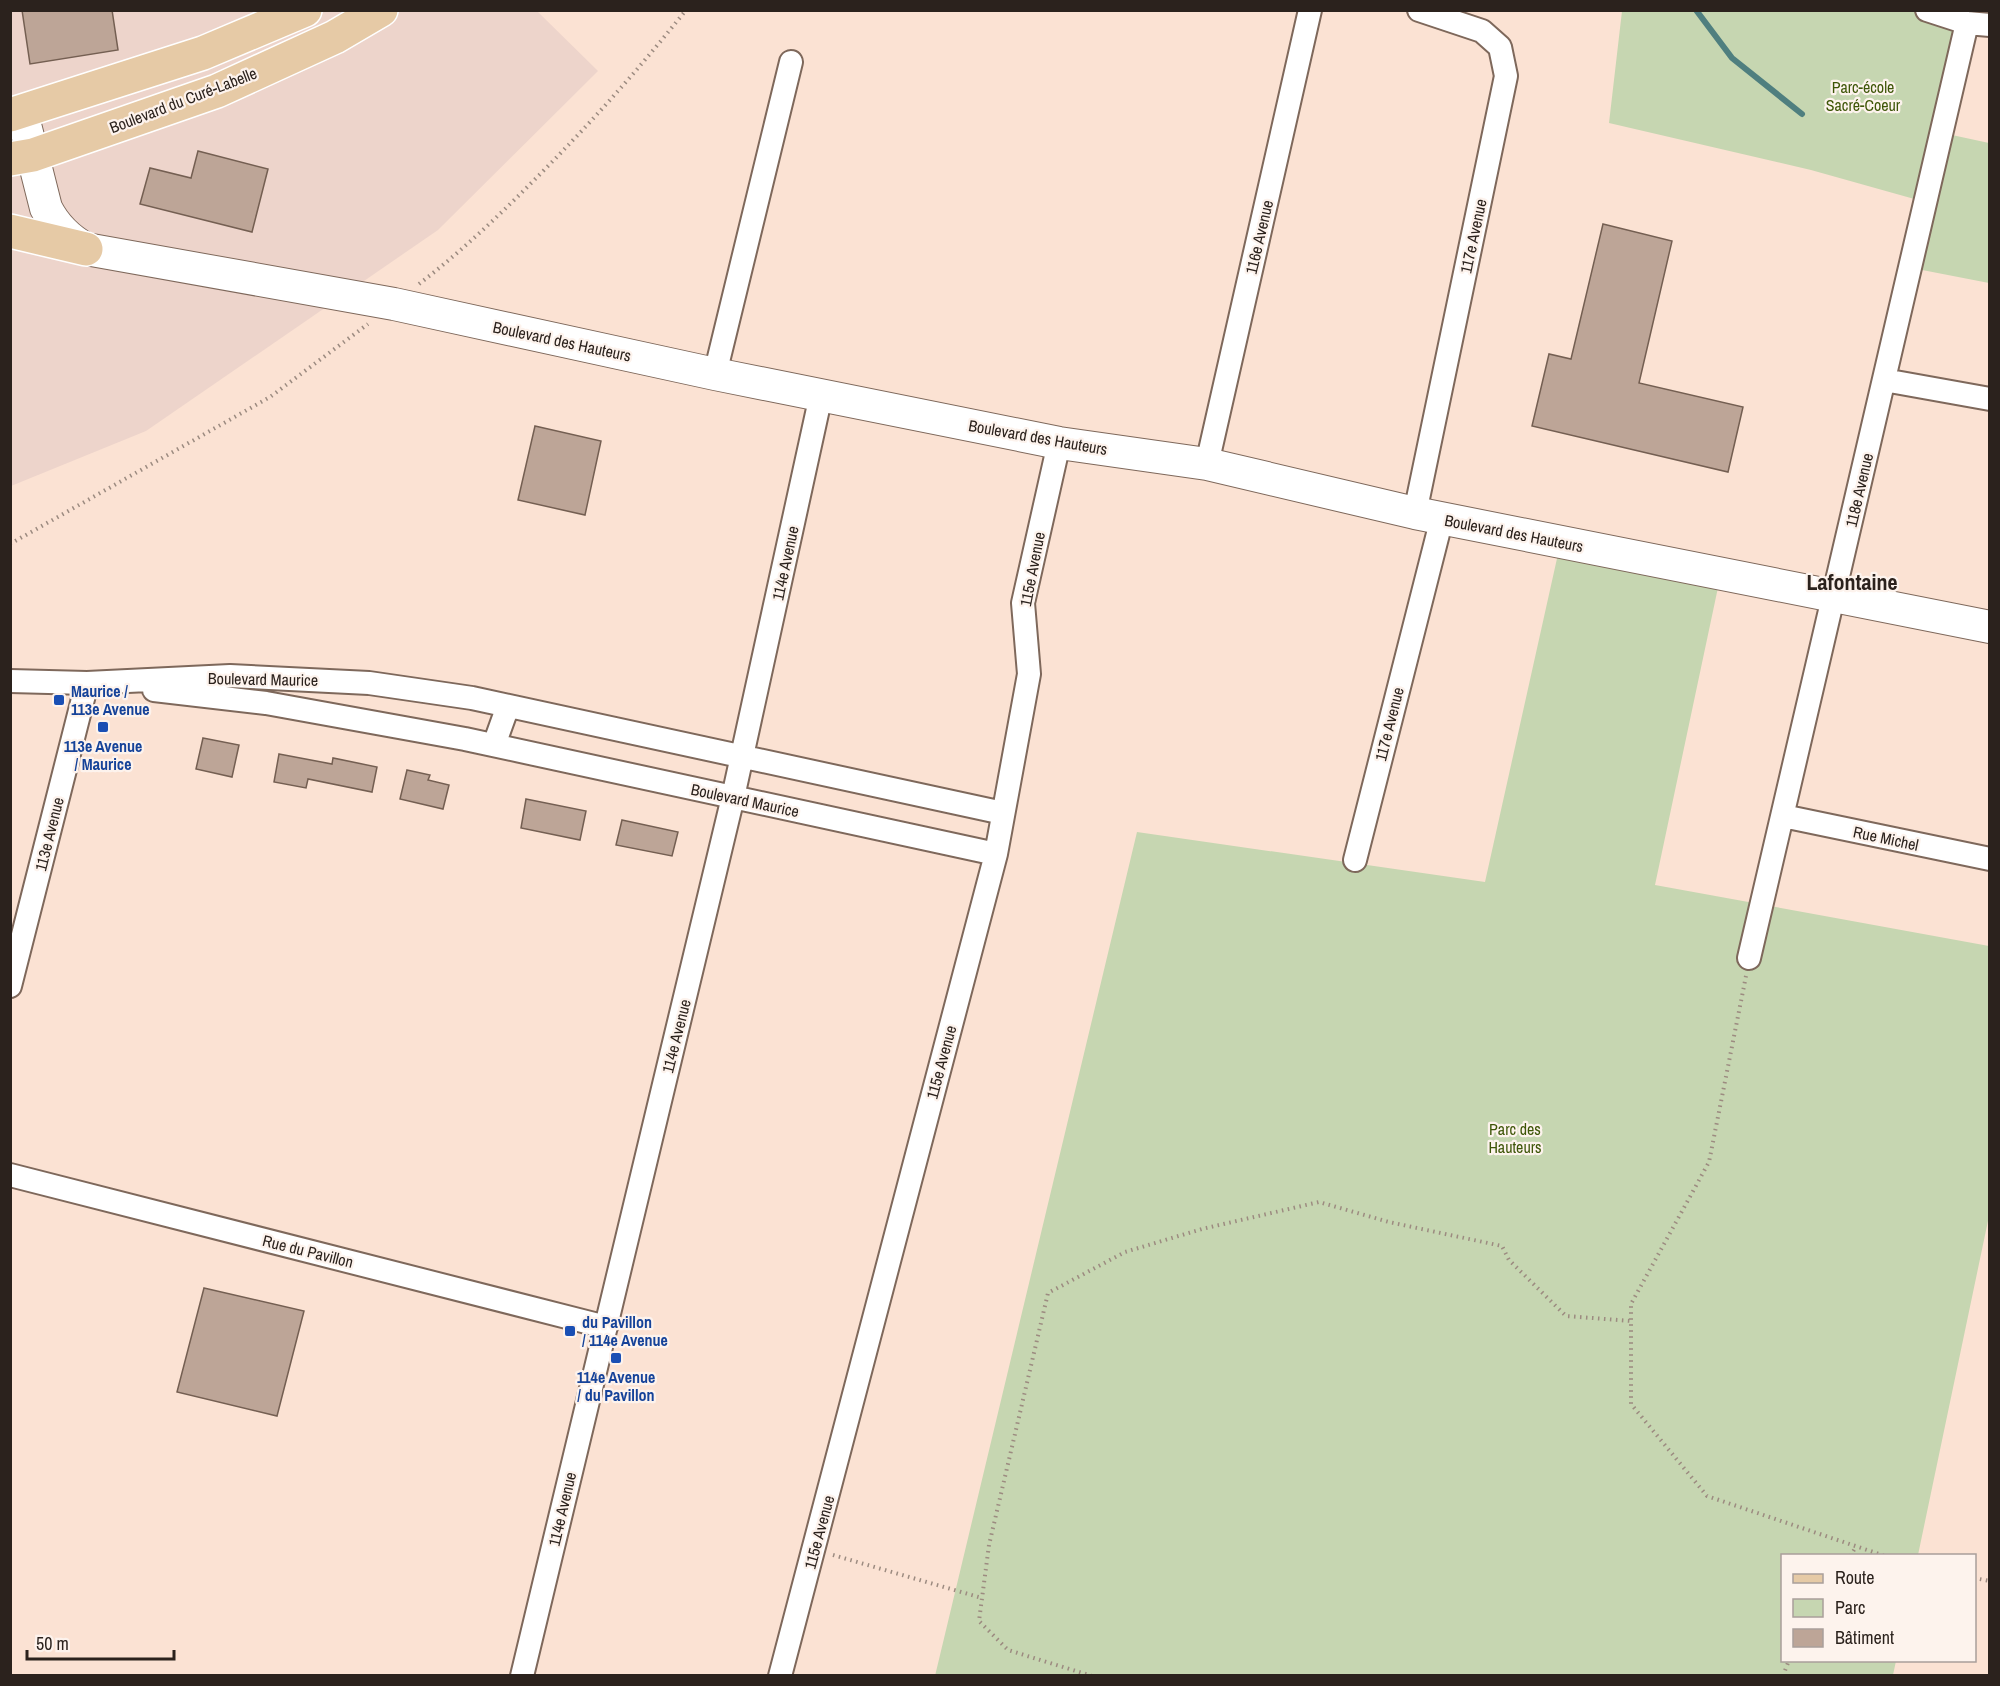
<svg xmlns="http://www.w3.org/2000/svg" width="2000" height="1686" viewBox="0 0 2000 1686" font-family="'Archivo Narrow',sans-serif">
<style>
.commercial{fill:#edd4cb}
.green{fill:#c6d6b1}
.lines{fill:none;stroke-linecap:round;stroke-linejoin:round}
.stream{stroke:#4f7f7f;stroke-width:6}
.building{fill:#bda597;stroke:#745f52;stroke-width:1.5}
.street-casing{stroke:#7e685b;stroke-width:26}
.secondary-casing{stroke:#7e685b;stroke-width:34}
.primary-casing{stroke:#fff;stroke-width:36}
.path{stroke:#9c8b80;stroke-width:4;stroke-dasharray:1.5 4.5;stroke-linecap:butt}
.street{stroke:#fff;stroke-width:22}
.secondary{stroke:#fff;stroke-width:32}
.primary{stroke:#e6caa6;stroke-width:33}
.transit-dot{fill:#1a4fb4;stroke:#fdf3ed;stroke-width:2}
.labels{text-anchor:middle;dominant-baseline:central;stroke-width:4.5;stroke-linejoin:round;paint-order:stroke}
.park-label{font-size:16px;fill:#3e5608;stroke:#fdf3ed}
.street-label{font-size:16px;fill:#2b221d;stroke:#fdf3ed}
.transit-label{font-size:16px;font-weight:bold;fill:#164399;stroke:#fdf3ed;text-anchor:start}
.district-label{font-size:22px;font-weight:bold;fill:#2b221d;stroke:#fdf3ed}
</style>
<rect width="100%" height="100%" fill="#fbe2d3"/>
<path class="commercial" d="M11 11H537L598 71 438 230 146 431 11 486Z"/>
<path class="green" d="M1927 10 1967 23 1925 202 1811 170 1609 123 1622 11Z
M1952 135 1989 143V283L1917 269Z
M1560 545 1720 578 1655 885 1989 946V1216L1918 1555 1782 1556V1660L1896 1661 1893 1675 935 1676 1137 832 1485 882Z"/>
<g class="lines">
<path class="stream" d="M1696 10 1732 58 1802 114"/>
</g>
<path class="building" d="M22 10H112L118 50 30 64Z
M198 151 268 169 252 232 140 204 150 168 191 178Z
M1603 224 1672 241 1639 383 1743 407 1728 472 1532 426 1549 354 1571 359Z
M535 426 601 441 585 515 518 500Z
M203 738 239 745 232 777 196 769Z
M279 754 332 764 333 758 377 767 372 792 308 779 306 788 274 782Z
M407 770 430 775 428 780 449 785 443 809 400 799Z
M526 799 586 811 580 840 521 828Z
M622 820 678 832 672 856 616 845Z
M204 1288 304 1311 277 1416 177 1392Z"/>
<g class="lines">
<g class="street-casing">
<path id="street" d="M1927 10 1967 23 1990 25
M715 374 791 62
M1884 380 1990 399
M1207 464 1310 10
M1415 513 1506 76 1500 47 1482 31 1419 10
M10 681 87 683 230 676 369 683 472 698 1003 813
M154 690 266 703 465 739 996 854
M494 745 508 706
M1783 816 1990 859
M1355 860 1442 518
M1749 958 1967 23
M10 986 87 683
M10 1175 606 1327
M522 1676 733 797 821 395
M780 1676 996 854 1029 674 1023 603 1059 443"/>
</g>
<g class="secondary-casing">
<path id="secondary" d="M22 113 46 208C55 226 68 239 86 249L394 304 715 374 1059 443 1207 464 1415 513 1990 627"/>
</g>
<g class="primary-casing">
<path id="primary" d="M10 115 203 53 305 10
M10 159 33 155 217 91 335 37 381 10
M10 231 86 249"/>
</g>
<path class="path" d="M419 284C466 248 508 207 550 164 598 115 643 64 686 10
M10 544 270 397 368 324
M1746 976 1709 1162 1631 1304V1404L1707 1496 1885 1556
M833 1555 982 1598
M1850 1556 1856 1547
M1974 1578 1990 1581
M1092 1676 1008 1650 979 1621 989 1545 1048 1293 1125 1252 1202 1229 1319 1202 1389 1222 1502 1246 1509 1260 1566 1316 1631 1321
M1783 1676 1789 1660"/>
<use href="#street" class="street"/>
<use href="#secondary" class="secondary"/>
<use href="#primary" class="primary"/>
</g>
<g class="transit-dot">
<rect x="53" y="694" width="12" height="12" rx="3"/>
<rect x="97" y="721" width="12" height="12" rx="3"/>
<rect x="564" y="1325" width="12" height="12" rx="3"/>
<rect x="610" y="1352" width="12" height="12" rx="3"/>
</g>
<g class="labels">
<g class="park-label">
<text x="1863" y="87">Parc-école<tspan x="1863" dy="18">Sacré-Coeur</tspan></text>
<text x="1515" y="1129">Parc des<tspan x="1515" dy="18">Hauteurs</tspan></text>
</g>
<g class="street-label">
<text transform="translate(183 100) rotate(-21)">Boulevard du Curé-Labelle</text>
<text transform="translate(1473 236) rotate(-78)">117e Avenue</text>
<text transform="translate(1259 237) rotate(-77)">116e Avenue</text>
<text transform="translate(562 341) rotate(12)">Boulevard des Hauteurs</text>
<text transform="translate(1038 437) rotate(10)">Boulevard des Hauteurs</text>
<text transform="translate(1859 490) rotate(-77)">118e Avenue</text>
<text transform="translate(1514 533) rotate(11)">Boulevard des Hauteurs</text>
<text transform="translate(785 563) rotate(-78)">114e Avenue</text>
<text transform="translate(1032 569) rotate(-79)">115e Avenue</text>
<text transform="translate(263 679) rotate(1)">Boulevard Maurice</text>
<text transform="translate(1389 724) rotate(-76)">117e Avenue</text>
<text transform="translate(745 800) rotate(12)">Boulevard Maurice</text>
<text transform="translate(49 834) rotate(-76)">113e Avenue</text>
<text transform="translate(1886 838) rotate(12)">Rue Michel</text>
<text transform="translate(676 1036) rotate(-76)">114e Avenue</text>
<text transform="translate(941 1062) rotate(-75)">115e Avenue</text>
<text transform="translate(308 1251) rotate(14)">Rue du Pavillon</text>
<text transform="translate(562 1509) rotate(-77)">114e Avenue</text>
<text transform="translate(819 1532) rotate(-75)">115e Avenue</text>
</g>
<g class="transit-label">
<text x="71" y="691">Maurice /<tspan x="71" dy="18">113e Avenue</tspan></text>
<text x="103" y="746" text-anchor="middle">113e Avenue<tspan x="103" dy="18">/ Maurice</tspan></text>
<text x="582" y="1322">du Pavillon<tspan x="582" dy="18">/ 114e Avenue</tspan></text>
<text x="616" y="1377" text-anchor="middle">114e Avenue<tspan x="616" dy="18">/ du Pavillon</tspan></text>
</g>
<g class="district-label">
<text x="1852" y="582">Lafontaine</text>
</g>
</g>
<rect width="2000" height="1686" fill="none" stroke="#2b221d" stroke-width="24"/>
<rect x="1781" y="1554" width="195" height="108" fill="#fdf3ed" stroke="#a99f9a" stroke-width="1.5"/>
<rect x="1793" y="1574" width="30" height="9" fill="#e6caa6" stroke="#a99f9a" stroke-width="1.5"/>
<text x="1835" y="1584" font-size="18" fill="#2b221d">Route</text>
<rect x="1793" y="1599" width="30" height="18" fill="#c6d6b1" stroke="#a99f9a" stroke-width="1.5"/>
<text x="1835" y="1614" font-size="18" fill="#2b221d">Parc</text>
<rect x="1793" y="1629" width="30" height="18" fill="#bda597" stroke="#a99f9a" stroke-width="1.5"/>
<text x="1835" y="1644" font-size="18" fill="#2b221d">Bâtiment</text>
<path d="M27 1650v9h147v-9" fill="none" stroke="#2b221d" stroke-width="3"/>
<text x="36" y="1650" font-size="18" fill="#2b221d" stroke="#fdf3ed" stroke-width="4.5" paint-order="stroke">50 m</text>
</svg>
